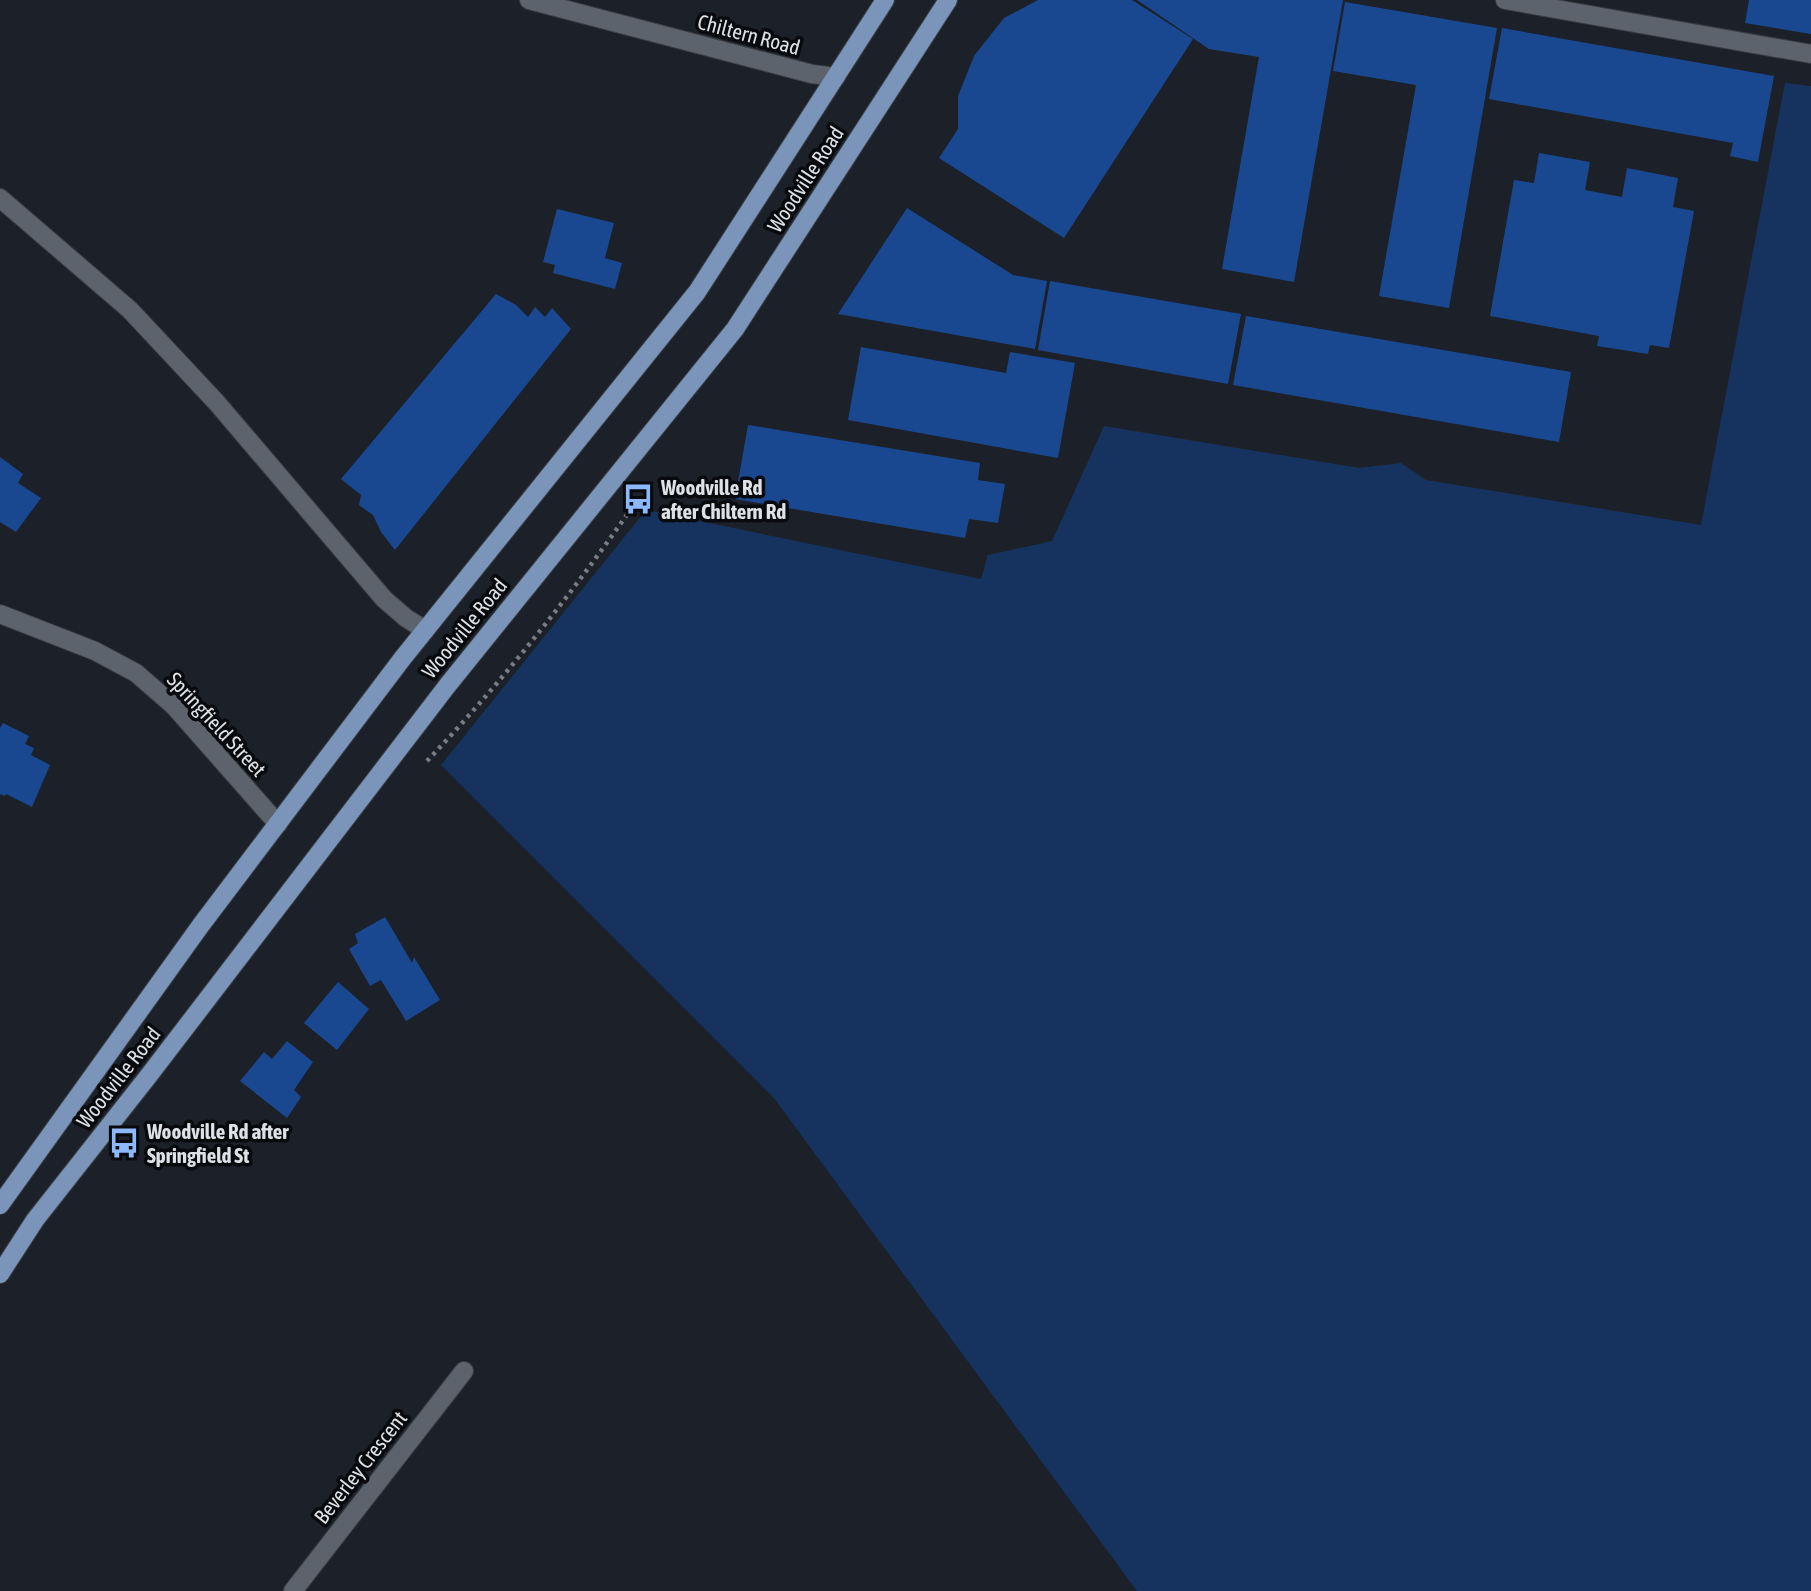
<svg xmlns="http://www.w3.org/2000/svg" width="1811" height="1591" viewBox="0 0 1811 1591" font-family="'Asap Condensed',sans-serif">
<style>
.green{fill:#163360}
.building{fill:#194890}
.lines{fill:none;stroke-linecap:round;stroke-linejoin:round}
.minor-casing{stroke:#3a3e45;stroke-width:20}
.major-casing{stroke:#3a3e45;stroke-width:20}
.path{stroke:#787c83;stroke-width:4.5;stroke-dasharray:3.5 5;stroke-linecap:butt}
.minor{stroke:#5d636d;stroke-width:18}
.major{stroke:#7b94ba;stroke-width:18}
.labels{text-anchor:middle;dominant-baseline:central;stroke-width:7;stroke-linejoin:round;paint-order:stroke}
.street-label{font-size:21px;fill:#dee2e7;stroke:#080a0e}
.poi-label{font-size:21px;font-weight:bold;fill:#dee2e7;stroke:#080a0e;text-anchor:start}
</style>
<rect width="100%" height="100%" fill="#1c2129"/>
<path class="green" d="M1785 83 1811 86V1591H1137L774 1098 441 765 646 510 981 579 988 555 1052 541 1104 426 1359 468 1401 463 1426 480 1701 525Z"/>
<path class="building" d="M1038 0H1132L1193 39 1064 238 939 158 958 129V96L974 56 1004 18Z
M1137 0H1343L1294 282 1222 269 1259 57 1209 49Z
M1749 0H1811V34L1745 23Z
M1345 2 1497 28 1449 308 1379 296 1416 85 1333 71Z
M1502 28 1774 76 1758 162 1730 156 1733 143 1489 99Z
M1539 153 1590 162 1585 190 1622 197 1627 168 1678 178 1673 207 1694 211 1669 348 1650 345 1648 354 1597 346 1599 336 1490 316 1514 180 1534 183Z
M907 208 1013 275 1047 281 1035 349 838 314Z
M557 209 614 223 605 258 622 263 615 289 553 273 555 265 543 262Z
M1050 281 1241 314 1228 384 1038 350Z
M496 294 516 305 528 317 535 307 545 317 552 308 571 329 395 550 381 532 373 515 359 505 361 495 341 479Z
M1246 316 1571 372 1559 442 1233 385Z
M861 347 1006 373 1010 352 1075 363 1058 458 848 420Z
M748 425 980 463 978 480 1005 484 998 523 969 519 965 538 735 499Z
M0 457 23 474 18 483 41 498 16 532 0 522Z
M3 723 29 736 25 744 34 748 31 755 50 765 32 807 6 794 5 796 0 794V728Z
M385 917 412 963 414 957 440 1000 406 1021 381 980 370 986 349 949 358 943 355 934Z
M338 982 369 1009 337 1050 304 1023Z
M287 1041 313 1062 294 1090 301 1097 287 1118 240 1081 264 1052 272 1059Z"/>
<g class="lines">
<g class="minor-casing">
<path id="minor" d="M529 0 812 74 836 77
M1505 0 1811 54
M0 198 130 310 217 403 384 599 406 618 425 630
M0 614 95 651 136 673 174 706 278 824
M293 1591 464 1371"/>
</g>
<g class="major-casing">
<path id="major" d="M0 1205 201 925 402 659 697 292 885 0
M0 1274 35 1220 150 1074 447 686 735 329 948 0"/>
</g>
<path class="path" d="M427 761C504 680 574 591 638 499"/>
<use href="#minor" class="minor"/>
<use href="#major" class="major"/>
</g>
<defs>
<g id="bus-bare" transform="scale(2.415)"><path d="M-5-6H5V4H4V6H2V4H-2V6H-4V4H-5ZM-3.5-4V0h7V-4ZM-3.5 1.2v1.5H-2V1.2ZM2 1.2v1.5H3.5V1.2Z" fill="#8db9fc" stroke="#080a0e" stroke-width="2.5" paint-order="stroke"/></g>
</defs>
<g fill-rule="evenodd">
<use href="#bus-bare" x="638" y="499"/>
<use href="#bus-bare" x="124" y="1143"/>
</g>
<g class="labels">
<g class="street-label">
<text transform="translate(749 34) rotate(15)">Chiltern Road</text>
<text transform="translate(805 179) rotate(-57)">Woodville Road</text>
<text transform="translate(464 628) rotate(-51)">Woodville Road</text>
<text transform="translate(217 724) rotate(47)">Springfield Street</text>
<text transform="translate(118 1077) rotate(-52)">Woodville Road</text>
<text transform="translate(360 1467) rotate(-52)">Beverley Crescent</text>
</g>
<g class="poi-label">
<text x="661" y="487">Woodville Rd<tspan x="661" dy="24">after Chiltern Rd</tspan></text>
<text x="147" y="1131">Woodville Rd after<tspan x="147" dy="24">Springfield St</tspan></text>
</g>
</g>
</svg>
